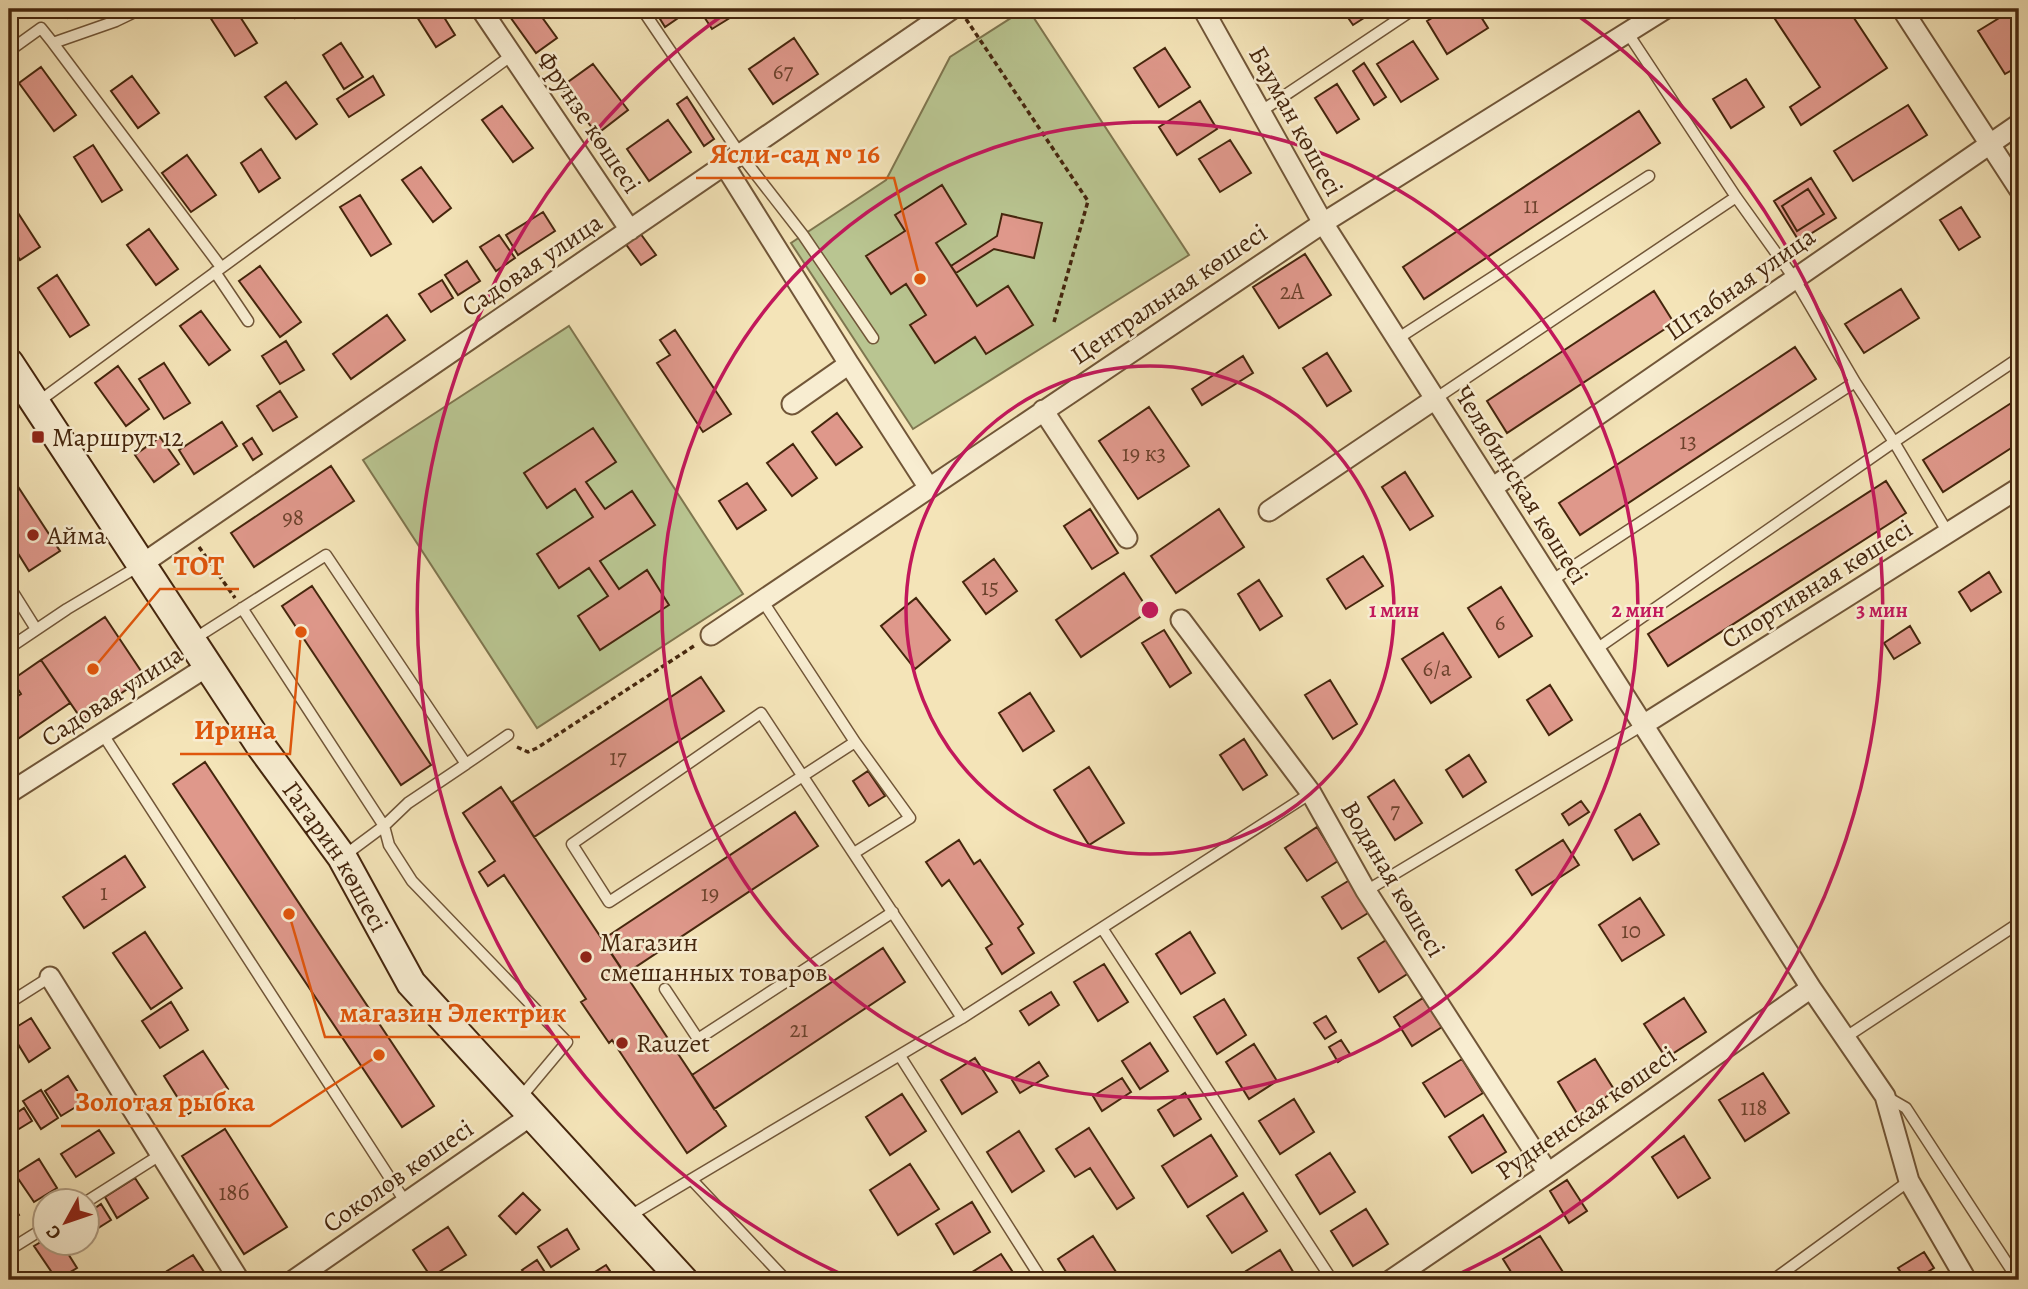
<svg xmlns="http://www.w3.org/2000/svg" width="2028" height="1289" viewBox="0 0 2028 1289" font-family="Alegreya,serif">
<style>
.green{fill:#b9c591;stroke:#7f764f;stroke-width:2}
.building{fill:#df988b;stroke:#45260d;stroke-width:2}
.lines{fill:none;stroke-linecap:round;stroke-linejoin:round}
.lane-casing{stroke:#715638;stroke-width:13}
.street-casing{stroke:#715638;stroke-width:23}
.secondary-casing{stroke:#45260d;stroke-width:32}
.path{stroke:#45260d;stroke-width:3.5;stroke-dasharray:5 3.5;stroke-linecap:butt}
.lane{stroke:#f8edd1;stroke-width:10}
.street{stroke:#f8edd1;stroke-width:19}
.secondary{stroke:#f8edd1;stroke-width:28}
.ring{fill:none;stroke:#c2185b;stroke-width:3.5}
.poi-dot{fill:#8f2418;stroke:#f8edd1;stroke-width:2.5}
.labels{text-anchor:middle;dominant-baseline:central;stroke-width:5;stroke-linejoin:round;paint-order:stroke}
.number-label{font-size:23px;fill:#6c422c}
.street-label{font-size:26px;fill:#45260d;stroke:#f8edd1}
.poi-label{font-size:26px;fill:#45260d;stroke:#f8edd1;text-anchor:start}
.centre{fill:#c2185b;stroke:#f8edd1;stroke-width:3.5}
.ring-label{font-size:21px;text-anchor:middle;font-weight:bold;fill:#c2185b;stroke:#f8edd1;stroke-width:5;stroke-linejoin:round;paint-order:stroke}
.leader{fill:none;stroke:#e0560c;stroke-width:2.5}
.callout-dot{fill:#e0560c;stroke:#f8edd1;stroke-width:2.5}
.callout-label{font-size:28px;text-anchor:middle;font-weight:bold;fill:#e0560c;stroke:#f8edd1;stroke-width:5;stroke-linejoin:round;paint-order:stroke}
</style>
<rect width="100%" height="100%" fill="#f4e4b8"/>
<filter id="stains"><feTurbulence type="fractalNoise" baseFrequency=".00286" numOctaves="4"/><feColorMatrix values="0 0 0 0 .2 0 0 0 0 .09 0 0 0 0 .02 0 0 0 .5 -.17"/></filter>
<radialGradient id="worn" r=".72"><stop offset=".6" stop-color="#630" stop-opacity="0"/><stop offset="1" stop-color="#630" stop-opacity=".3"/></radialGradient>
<path class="green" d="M1025 9H1028L1189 255 913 429 791 243 886 180 950 57Z
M569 326 743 594 537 728 363 460Z"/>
<path class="building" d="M61 9H81L68 18Z
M217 9H235L257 43 235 56 208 14Z
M290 9H309L295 18Z
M412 9H439L455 35 436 47Z
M515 9H536L557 38 536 53 508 14Z
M665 9H681L684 14 665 27 657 14Z
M699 9H728L733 16 712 29Z
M894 9H913L901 18Z
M1342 9H1378L1353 25Z
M1447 9H1476L1488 28 1447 54 1427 21Z
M1497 9H1516L1502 17Z
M1770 9H1848L1887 68 1801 125 1790 107 1820 87 1769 10Z
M2014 9H2019V66L2005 74 1978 31Z
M794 38 818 74 773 104 749 69Z
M1413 41 1438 79 1401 102 1377 64Z
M341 43 363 77 344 89 323 55Z
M1165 48 1190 87 1159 107 1134 68Z
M1364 63 1386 97 1374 105 1353 71Z
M593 64 628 110 597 134 561 87Z
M41 67 76 115 54 131 19 83Z
M132 76 159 113 138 128 111 91Z
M373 76 384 95 349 117 337 99Z
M1746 79 1764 107 1731 128 1713 99Z
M286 82 317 124 296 139 265 97Z
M1337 84 1359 119 1337 133 1315 98Z
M687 97 714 139 704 146 677 104Z
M1200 101 1217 129 1177 155 1159 127Z
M1908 105 1927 135 1853 181 1834 151Z
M502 106 533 148 513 162 482 120Z
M1639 111 1660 143 1424 299 1403 267Z
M668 120 691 152 649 181 627 149Z
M1230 140 1251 173 1220 192 1199 159Z
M93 145 122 190 102 202 74 157Z
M9 147 16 159 9 164Z
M261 149 280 178 259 192 241 163Z
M187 155 216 195 191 212 162 173Z
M421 167 451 208 433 222 402 180Z
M1811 178 1836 218 1799 241 1774 201Z
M942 185 966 224 936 243 977 306 1008 286 1033 325 986 354 975 337 935 363 910 325 926 315 906 284 891 294 866 256 905 231 895 215Z
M1808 189 1824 214 1797 231 1782 206Z
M360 195 391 244 371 256 340 207Z
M9 199 40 247 20 260 9 242Z
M1961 207 1980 237 1959 250 1940 220Z
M543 212 555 231 518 255 506 235Z
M1002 214 1042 223 1034 258 994 249 956 273 951 266 997 236Z
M149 229 178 269 156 285 127 245Z
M640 233 656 255 641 265 625 243Z
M499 235 515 258 496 271 480 247Z
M1305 254 1331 295 1279 328 1253 287Z
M467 261 480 281 458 295 445 275Z
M260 266 301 322 280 337 239 281Z
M57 275 89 325 70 337 38 288Z
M442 280 453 298 431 312 419 294Z
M1901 289 1919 318 1864 353 1845 324Z
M1654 291 1674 323 1507 433 1487 401Z
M201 311 230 350 209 365 180 326Z
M387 315 405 340 351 379 333 354Z
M675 330 731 414 703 432 657 363 670 355 660 340Z
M286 341 304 370 280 384 262 356Z
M1795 347 1816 379 1580 535 1559 503Z
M1327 353 1351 391 1327 406 1303 368Z
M1243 356 1253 373 1202 405 1192 389Z
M164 363 190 403 164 419 139 379Z
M118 366 149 409 126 426 95 383Z
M280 391 297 417 273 431 257 406Z
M2019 398V443L1943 492 1923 460Z
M1149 407 1189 466 1138 499 1099 441Z
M837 413 862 447 836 465 812 432Z
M222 422 237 446 194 474 179 450Z
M593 428 616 462 586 482 605 509 632 491 655 525 600 561 619 589 647 570 669 605 600 650 578 616 608 596 589 568 559 588 537 554 593 517 575 489 547 508 524 473Z
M160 437 179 464 154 482 135 455Z
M252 438 262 454 253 460 243 444Z
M793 444 817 478 792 496 767 463Z
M331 466 354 501 254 567 231 533Z
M1405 472 1433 516 1410 530 1382 487Z
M1886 481 1906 513 1668 666 1648 634Z
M15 482 60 551 29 571 9 539V486Z
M747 483 766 510 737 529 719 501Z
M1090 509 1118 553 1092 569 1064 526Z
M1219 509 1244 547 1176 593 1151 556Z
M1363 556 1383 586 1346 609 1327 579Z
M994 559 1017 591 986 614 963 582Z
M1989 572 2001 592 1971 611 1959 592Z
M1124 573 1149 611 1081 657 1056 620Z
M1259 580 1282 616 1260 630 1238 594Z
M312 586 431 765 401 785 282 606Z
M1501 587 1532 636 1499 657 1468 608Z
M916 598 950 640 915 669 881 626Z
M105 617 145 677 82 720 41 660Z
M1910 626 1920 643 1894 659 1884 643Z
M1164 630 1191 673 1170 687 1142 643Z
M1443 633 1471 677 1431 703 1402 659Z
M41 660 70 703 9 745V702L21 694 12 680Z
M701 677 724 711 534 837 512 802Z
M1330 680 1357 724 1333 739 1305 695Z
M1550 685 1572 720 1549 735 1527 700Z
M1030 693 1054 731 1023 751 999 713Z
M1244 739 1267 775 1243 790 1220 755Z
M1469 755 1486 782 1463 797 1446 770Z
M205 762 434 1106 402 1127 173 784Z
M1089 767 1124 823 1089 845 1054 790Z
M868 771 885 796 869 806 853 781Z
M1394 780 1422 823 1395 840 1368 797Z
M501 787 726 1126 687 1153 612 1040 609 1043 581 1002 586 999 504 875 488 886 479 872 495 861 463 813Z
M1581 801 1589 812 1569 825 1562 814Z
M795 812 818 846 625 974 602 940Z
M1640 814 1659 844 1633 860 1615 830Z
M1317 827 1338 861 1307 881 1285 848Z
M959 840 974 864 980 860 1023 924 1018 928 1034 953 1002 974 986 948 992 944 949 880 942 886 926 862Z
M1563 840 1579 865 1532 895 1516 870Z
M125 856 145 887 84 928 63 897Z
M1353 878 1373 910 1342 929 1322 897Z
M1640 898 1664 935 1622 961 1599 925Z
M145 932 182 988 151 1009 113 953Z
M1190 932 1215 973 1181 994 1156 954Z
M1391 937 1412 971 1379 992 1358 958Z
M883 948 905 982 714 1109 692 1075Z
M1104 964 1128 1002 1098 1021 1074 982Z
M1051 992 1059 1005 1029 1025 1020 1011Z
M1423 998 1442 1027 1412 1046 1394 1017Z
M1684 998 1706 1032 1666 1058 1644 1024Z
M1224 999 1246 1035 1217 1054 1194 1017Z
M171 1002 188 1030 160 1048 142 1021Z
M1326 1016 1336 1032 1325 1039 1314 1023Z
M31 1018 50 1048 29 1062 10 1031Z
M1341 1040 1350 1054 1338 1062 1329 1047Z
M1150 1043 1168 1071 1140 1089 1122 1061Z
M1254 1044 1277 1081 1249 1099 1226 1062Z
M203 1051 228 1089 188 1114 164 1076Z
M975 1058 997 1092 962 1114 941 1080Z
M1462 1059 1483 1093 1445 1117 1423 1083Z
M1595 1059 1615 1091 1578 1115 1558 1082Z
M1039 1062 1048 1076 1020 1093 1012 1080Z
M1763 1073 1789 1113 1745 1141 1719 1100Z
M68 1076 84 1102 61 1116 45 1091Z
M1122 1078 1131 1092 1102 1111 1093 1096Z
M41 1090 58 1118 41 1129 23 1101Z
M1185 1093 1201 1119 1174 1136 1158 1110Z
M902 1094 926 1131 890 1155 866 1117Z
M1294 1099 1314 1132 1280 1154 1259 1121Z
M24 1108 32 1121 9 1135V1118Z
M1483 1115 1506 1152 1472 1173 1449 1137Z
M1089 1128 1134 1198 1117 1209 1090 1168 1075 1177 1056 1149Z
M225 1129 287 1227 244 1254 182 1156Z
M99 1130 114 1153 76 1177 61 1154Z
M1019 1131 1044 1171 1012 1192 987 1152Z
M1211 1135 1237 1176 1188 1207 1162 1166Z
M1684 1136 1710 1178 1678 1198 1652 1157Z
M1330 1153 1355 1192 1320 1214 1296 1175Z
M39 1159 57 1188 34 1202 15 1174Z
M910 1164 939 1209 898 1235 870 1190Z
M135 1178 148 1198 117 1218 105 1197Z
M1567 1180 1587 1211 1569 1223 1550 1191Z
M523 1193 540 1210 516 1234 499 1216Z
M1243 1193 1267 1231 1232 1253 1207 1216Z
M9 1199 19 1215 9 1222Z
M972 1202 990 1232 954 1254 936 1224Z
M101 1204 111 1220 95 1230 88 1218V1213Z
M1366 1209 1388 1244 1353 1266 1331 1231Z
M448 1227 466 1255 431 1277 413 1250Z
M567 1229 579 1249 551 1267 538 1247Z
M1093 1236 1118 1275 1109 1280H1071L1058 1259Z
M1540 1236 1568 1280H1516L1503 1259Z
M46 1239V1244H62L77 1268 57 1280 34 1246Z
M1280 1250 1298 1280H1252L1246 1271Z
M1924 1252 1934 1268 1915 1280H1906L1898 1268Z
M1001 1254 1018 1280H973L969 1274Z
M193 1255 206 1275 198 1280H173L167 1271Z
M537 1260 550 1280H529L522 1270Z
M12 1262 24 1280H9V1264Z
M606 1265 616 1280H582Z
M399 1274 403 1280H388Z"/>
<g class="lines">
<g class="lane-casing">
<path id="lane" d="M141 9 116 21 53 43 221 267
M642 9 740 154 803 235 873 338
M1627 32 1736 197 1794 278 1855 382 1894 442 1948 533
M9 51 41 28 53 43
M1260 112 1414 9
M215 272 248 321
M1397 339 1649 176
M1435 399 1736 197
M38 402 512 55
M1551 581 1855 382
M9 586 36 629
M762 600 855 742 609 902 572 844 761 713 962 1018
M242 608 384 826 389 845 412 881 567 1042 521 1097
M194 639 326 555 466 764 408 803 384 826 345 855
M9 648 67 609 139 566
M1595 650 1894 442 2019 358
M102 733 406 1203
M466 764 508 735
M854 853 910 818 855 742
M1366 891 1643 725
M1102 928 1332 1280
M665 989 698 1039 893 912
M9 1003 50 977
M1846 1037 2019 923
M900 1056 1042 1280
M1887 1097 1906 1108 2018 1280
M692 1180 786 1280
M86 1202 160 1155
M628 1217 962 1018 1311 793
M9 1250 46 1227
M1773 1280 1909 1181"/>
</g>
<g class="street-casing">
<path id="street" d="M481 9 630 230
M1203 9 1323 223 1811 988 1885 1096 1909 1181 1964 1276 1958 1280
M1902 9 2019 189
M725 166 849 364
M792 404 849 364 929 488
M1043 410 1127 538
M1492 488 2019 124
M1269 511 1435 399
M142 564 952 9
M1181 620 1311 793 1366 891 1548 1173
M711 635 1323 223 1665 9
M1643 725 2019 488
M9 793 208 666
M50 977 239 1280
M294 1280 532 1115
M1391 1280 1548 1173 1811 988"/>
</g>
<g class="secondary-casing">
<g id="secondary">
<path id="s1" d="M9 363 260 745 342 857 411 983 683 1280"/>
</g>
</g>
<path class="path" d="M966 19 1088 201 1054 322
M199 547 235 598
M517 747 528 752 537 748 694 646"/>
<use href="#lane" class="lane"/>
<use href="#street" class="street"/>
<use href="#secondary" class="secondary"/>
</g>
<g class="ring">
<circle cx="1150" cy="610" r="244"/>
<circle cx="1150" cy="610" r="488"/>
<path d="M852 1279A732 732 0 0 1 730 10M1570 10A732 732 0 0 1 1448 1279"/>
</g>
<g class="poi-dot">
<rect x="31" y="430" width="14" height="14" rx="3.5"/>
<circle cx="33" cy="535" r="7"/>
<circle cx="586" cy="957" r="7"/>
<circle cx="622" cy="1043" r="7"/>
</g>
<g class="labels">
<g class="number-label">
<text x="783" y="71">67</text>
<text x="1531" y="205">11</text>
<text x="1292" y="291">2А</text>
<text x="1688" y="441">13</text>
<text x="1144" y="453">19 к3</text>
<text x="293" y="517">98</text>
<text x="990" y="587">15</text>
<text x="1500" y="622">6</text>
<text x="1437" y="668">6/а</text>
<text x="618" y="757">17</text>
<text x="1395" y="810">7</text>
<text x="104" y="892">1</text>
<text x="710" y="893">19</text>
<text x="1631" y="930">10</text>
<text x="799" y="1029">21</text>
<text x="1754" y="1107">118</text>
<text x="234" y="1192">18б</text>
</g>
<g class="street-label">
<text transform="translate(1296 121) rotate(61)">Бауман көшесі</text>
<text transform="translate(589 122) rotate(56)">Фрунзе көшесі</text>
<text transform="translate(532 265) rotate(-34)">Садовая улица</text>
<text transform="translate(1740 284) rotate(-35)">Штабная улица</text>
<text transform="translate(1169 294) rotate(-34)">Центральная көшесі</text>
<text transform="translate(1521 485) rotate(58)">Челябинская көшесі</text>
<text transform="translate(1817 584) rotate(-32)">Спортивная көшесі</text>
<text transform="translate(112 696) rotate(-33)">Садовая улица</text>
<text stroke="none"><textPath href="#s1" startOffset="592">Гагарин көшесі</textPath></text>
<text transform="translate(1393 879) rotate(59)">Водяная көшесі</text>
<text transform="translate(1586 1113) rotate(-35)">Рудненская көшесі</text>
<text transform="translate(398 1176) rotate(-35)">Соколов көшесі</text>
</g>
<g class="poi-label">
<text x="52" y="437">Маршрут 12</text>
<text x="47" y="535">Айма</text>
<text x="600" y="942">Магазин<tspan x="600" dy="30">смешанных товаров</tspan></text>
<text x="636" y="1043">Rauzet</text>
</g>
</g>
<circle cx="1150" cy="610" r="10" class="centre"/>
<g class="ring-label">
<text x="1394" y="617">1 мин</text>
<text x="1638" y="617">2 мин</text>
<text x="1882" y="617">3 мин</text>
</g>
<path class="leader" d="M920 279L894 178H696M93 669L160 589H239M301 632L290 754H180M289 914L325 1037H580M379 1055L270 1126H61"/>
<g class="callout-dot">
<circle cx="920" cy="279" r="7"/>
<circle cx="93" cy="669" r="7"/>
<circle cx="301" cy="632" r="7"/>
<circle cx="289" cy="914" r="7"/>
<circle cx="379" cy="1055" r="7"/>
</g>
<g class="callout-label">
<text x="795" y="163">Ясли-сад № 16</text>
<text x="199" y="575">ТОТ</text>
<text x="235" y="739">Ирина</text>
<text x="453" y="1022">магазин Электрик</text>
<text x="165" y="1111">Золотая рыбка</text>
</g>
<rect width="2028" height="1289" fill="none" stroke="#f4e4b8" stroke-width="35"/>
<rect x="10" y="10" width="2007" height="1268" fill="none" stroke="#45260d" stroke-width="3.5"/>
<rect x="18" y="18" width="1993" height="1254" fill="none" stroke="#45260d" stroke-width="2"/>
<g transform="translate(66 1222) rotate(230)"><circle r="33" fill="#f8edd1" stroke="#b09d83" stroke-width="2"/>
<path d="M0-5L12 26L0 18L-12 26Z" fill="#8f2418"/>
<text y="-10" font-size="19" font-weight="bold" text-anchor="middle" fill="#45260d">С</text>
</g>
<rect width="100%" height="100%" filter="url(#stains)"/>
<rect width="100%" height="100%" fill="url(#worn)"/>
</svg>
